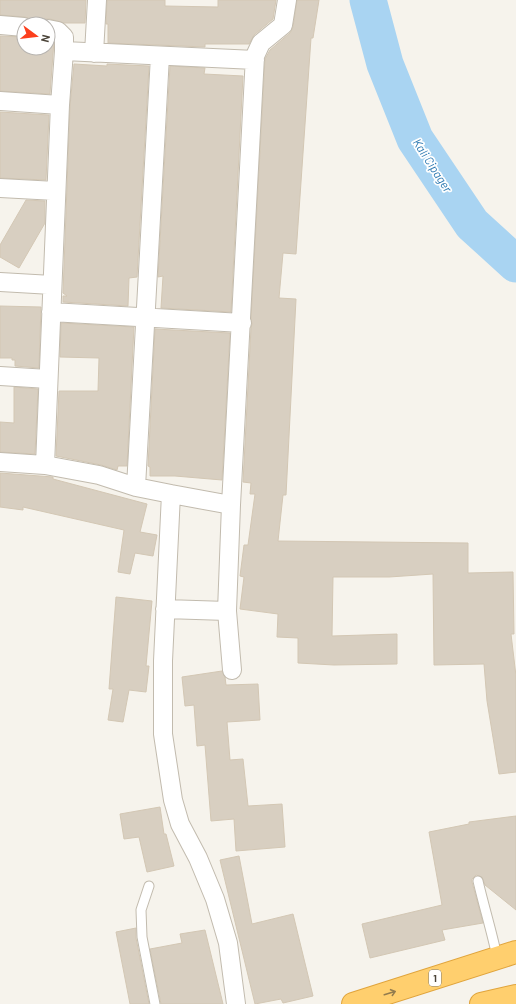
<svg xmlns="http://www.w3.org/2000/svg" width="516" height="1004" viewBox="0 0 516 1004" font-family="Barlow,sans-serif">
<style>
.lines{fill:none;stroke-linecap:round;stroke-linejoin:round}
.river{stroke:#a9d4f2;stroke-width:37}
.building{fill:#d8cfc1;stroke:#d3c7b4}
.lane-casing{stroke:#c2bbae;stroke-width:11}
.street-casing{stroke:#c2bbae;stroke-width:20}
.highway-casing{stroke:#e0a43c;stroke-width:24}
.lane{stroke:#fff;stroke-width:9}
.street{stroke:#fff;stroke-width:18}
.highway{stroke:#ffcf6e;stroke-width:22}
.oneway{stroke:#937c4e}
.labels{text-anchor:middle;dominant-baseline:central;stroke-width:3.5;stroke-linejoin:round;paint-order:stroke}
.shield{fill:#fff;stroke:#817c74;stroke-width:1}
.shield-label{font-size:10px;font-weight:bold;fill:#4b4439}
.water-label{font-size:12px;font-style:italic;fill:#2e7ab2;stroke:#fff}
</style>
<rect width="100%" height="100%" fill="#f6f3ec"/>
<g class="lines">
<path class="river" d="M368 0 385 64 415 139 472 224 516 264"/>
</g>
<path class="building" d="M0 0H86L85 23H64L50 19H44L39 24H34L30 19 25 17 0 15Z
M107 0H165V6L218 7V0H276L273 19 254 35 249 44H205V47L108 43V24H106Z
M297 0H319L313 38H311L296 254 283 253 279 298 296 299 286 495H283L278 541 468 543V573L513 572 514 634H511L516 676V772L499 774 487 701 484 664 434 665 433 574 389 577H333L332 636 397 634V664L334 665 298 663V638L277 637 278 614 240 609 244 577 240 576 244 545H248L255 494H250L251 483 243 482 251 328 252 324 251 319 265 59 270 50 290 33 293 27Z
M0 36 24 37V48H48V40L54 41 50 94 0 91Z
M74 64 107 66V64L149 66 137 277 129 278 128 306 63 302V296H67L63 293 70 106Z
M170 66 205 68 204 74 243 76 231 312 161 308 163 276 158 277Z
M0 112 49 115 46 180 0 178Z
M26 200 45 201V223L19 268 0 257V245Z
M0 306 41 307 39 368 15 366V360H12V358H0Z
M61 323 134 327 127 466H118L117 470 101 465 56 456 59 391H98L99 358 60 357Z
M155 329 230 333 222 480 175 476H150V467L148 466Z
M14 387 38 389 35 454 0 452V422L14 423Z
M0 473 53 477V479L147 504 140 532 157 535 153 556 135 553 130 574 118 572 124 530 23 507V510L0 507Z
M116 597 152 601 146 666H149L146 692 129 690 123 722 108 720 113 689H109Z
M222 671 225 677 226 685 258 684 260 720 227 722 230 760 243 759 248 806 282 804 285 847 236 851 234 819 211 821 205 745 197 746 194 705 185 706 182 677Z
M160 807 164 834H166L174 866 147 872 139 837 124 839 120 814Z
M516 816V910L485 885 482 877 476 875 472 879V882L483 923 442 930 445 940 370 958 362 924 442 905 429 832 469 824V822Z
M239 856 252 924 293 914 313 996 283 1003 281 999 255 1004 220 860Z
M136 928V938L149 1004H130L116 932Z
M205 930 223 1004H161L150 949 182 943 180 934Z"/>
<g class="lines">
<g class="lane-casing">
<path id="lane" d="M478 881C484 907 492 932 497 957
M149 886 141 910 142 937 155 1004"/>
</g>
<g class="street-casing">
<path id="street" d="M0 25 24 27
M48 29 58 31 64 37V51L60 105
M64 51 255 60
M94 53 97 0
M0 101 60 105 45 465
M0 188 56 191
M0 282 52 285
M51 312 242 323
M0 376 48 379
M0 462 45 465 99 475 136 487 171 494
M136 487 160 56
M165 609 227 611 231 505
M227 611 232 670
M236 1004 228 943 215 899 198 858 180 824 173 800 163 734V661L171 494 231 505 255 56 261 43 283 25 287 0"/>
</g>
<g class="highway-casing">
<path id="highway" d="M353 1004 516 952
M481 1004 516 996"/>
</g>
<use href="#lane" class="lane"/>
<use href="#street" class="street"/>
<use href="#highway" class="highway"/>
</g>
<defs><path id="oneway-shaft" d="M-6 0H5M1.5-3L5.5 0L1.5 3" fill="none" stroke-width="1.6" stroke-linecap="round" stroke-linejoin="round"/></defs>
<use class="oneway" href="#oneway-shaft" transform="translate(390 993) rotate(-17)"/>
<g class="labels">
<rect class="shield" x="429" y="970" width="12" height="16" rx="3"/>
<g class="shield-label">
<text x="435" y="978">1</text>
</g>
<g class="water-label">
<text transform="translate(433 165) rotate(57)">Kali Cipager</text>
</g>
</g>
<g transform="translate(36 36) rotate(105)"><circle r="19" fill="#ffffff" stroke="#b7b4b0"/>
<path d="M0-3L7 15L0 10L-7 15Z" fill="#fc3f1d"/>
<text y="-6" font-size="11" font-weight="bold" text-anchor="middle" fill="#4b4439">N</text>
</g>
</svg>
